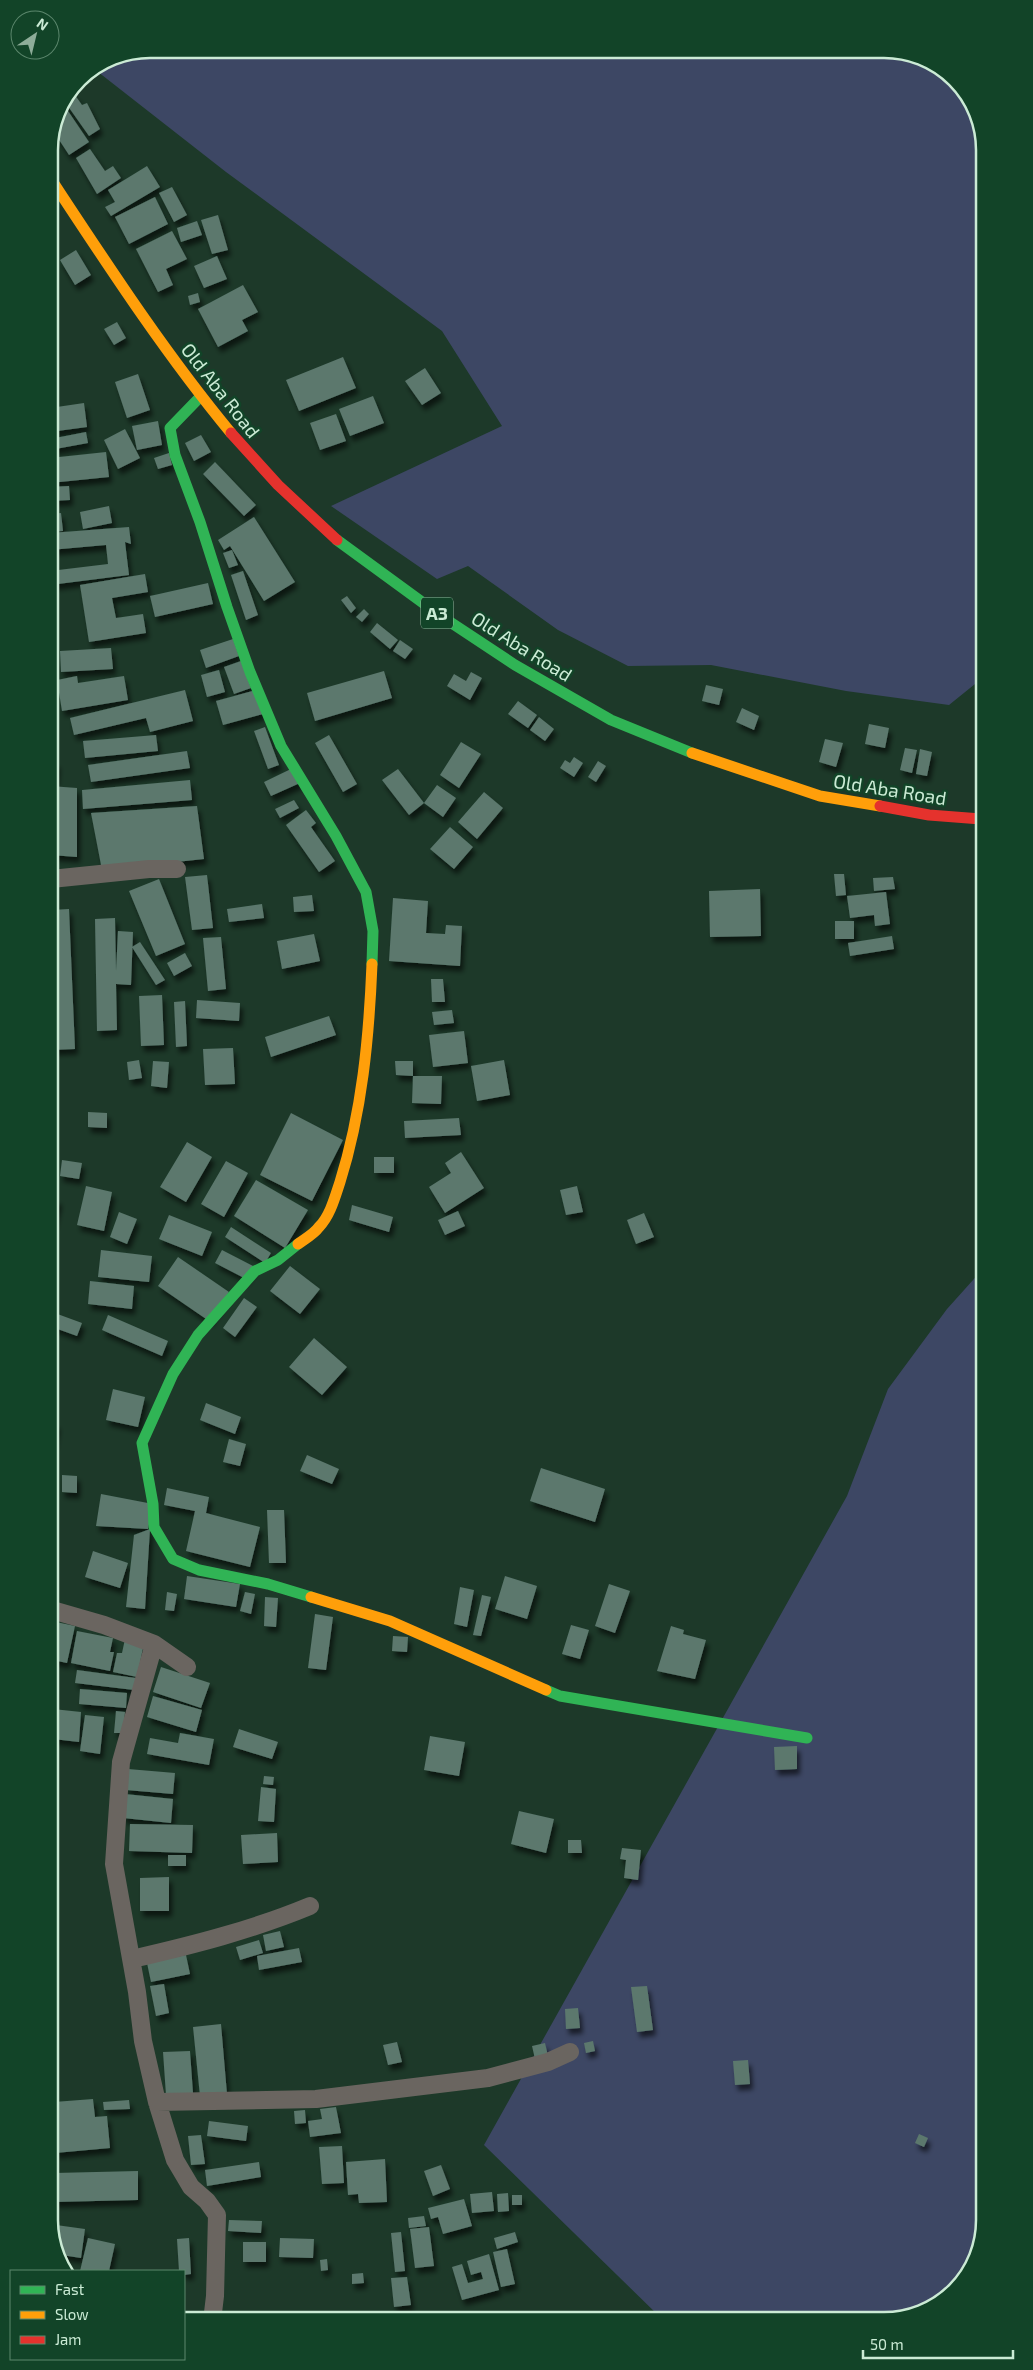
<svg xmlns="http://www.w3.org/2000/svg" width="1033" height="2370" viewBox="0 0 1033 2370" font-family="'Exo 2',sans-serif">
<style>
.green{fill:#3d4764}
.building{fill:#5b786d;filter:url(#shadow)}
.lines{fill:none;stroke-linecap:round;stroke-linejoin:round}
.street{stroke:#6a6560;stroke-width:18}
.fast{stroke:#30b455;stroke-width:11}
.slow{stroke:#ff9f0a;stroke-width:11}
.jam{stroke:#e5322d;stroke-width:11}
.labels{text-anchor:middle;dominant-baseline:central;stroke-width:5;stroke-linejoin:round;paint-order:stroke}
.shield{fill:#124428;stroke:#94b9a1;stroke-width:1}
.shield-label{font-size:18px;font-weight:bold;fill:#cbebd5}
.street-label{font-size:19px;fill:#cbebd5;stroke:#124428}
.rim{fill:none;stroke:#cbebd5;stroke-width:2.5}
</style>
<defs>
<filter id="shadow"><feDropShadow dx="3" dy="5.5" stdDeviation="2.5" flood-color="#0009"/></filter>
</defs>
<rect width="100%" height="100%" fill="#1d3929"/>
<path class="green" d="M149 49H891L945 70 979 117 980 680 949 705 846 691 711 665 628 666 558 630 468 566 437 579 331 506 502 426 442 331 226 172 93 68 111 56Z
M982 1270 984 2221 964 2282 916 2316 661 2318 484 2145 847 1496 888 1389 947 1309Z"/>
<path class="building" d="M75 95 82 105 87 103 100 129 89 136 65 102Z
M64 105 89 142 69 155 52 129 57 111Z
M90 149 105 171 113 166 121 178 97 194 76 158Z
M147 166 160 187 111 216 105 207 115 202 108 190Z
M172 187 187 215 174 222 159 193Z
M155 197 168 224 129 244 115 217Z
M218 215 228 250 212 254 201 220Z
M197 221 202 235 181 242 177 228Z
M172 231 187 259 166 269 173 285 158 292 136 249Z
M76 250 91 275 75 285 60 260Z
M217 256 227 279 204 288 194 266Z
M243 285 258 312 242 320 248 331 218 347 198 309Z
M198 293 200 302 190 305 188 296Z
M117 322 126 338 114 345 104 329Z
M343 357 356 388 299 411 286 380Z
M425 368 441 393 422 405 405 381Z
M138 374 150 410 127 418 115 382Z
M373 396 384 423 350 436 339 409Z
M84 403 87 427 50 432V408Z
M336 414 346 441 320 450 310 423Z
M158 421 162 445 137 450 132 426Z
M125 429 140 458 118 469 104 440Z
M86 432 88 443 50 450V439Z
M201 435 211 452 194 461 185 443Z
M106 452 109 477 50 483V458Z
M169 453 172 465 158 469 154 458Z
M215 462 256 505 244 516 203 474Z
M69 486 70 500 50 501V487Z
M109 506 112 523 83 529 80 512Z
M61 513 63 531 50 532V514Z
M254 517 295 582 264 601 230 546 224 550 218 540Z
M129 527 131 544 125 542 129 575 50 585V571L108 564 106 545 50 550V533Z
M232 550 238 565 229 568 223 553Z
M243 571 258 615 246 620 231 575Z
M145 574 148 592 112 598 116 618 143 614 146 633 89 642 80 585Z
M208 583 213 604 155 617 150 596Z
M347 596 356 608 351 613 341 600Z
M364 609 369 614 362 622 356 617Z
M377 623 398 640 390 649 370 632Z
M233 639 239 656 206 668 200 650Z
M400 640 413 649 405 659 393 651Z
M111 648 113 669 61 672 60 651Z
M50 660H54L52 686H50Z
M241 661 251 688 234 694 224 667Z
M219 670 225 692 207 697 201 675Z
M384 671 392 698 315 721 307 693Z
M471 672 482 678 470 700 447 686 454 674 466 681Z
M77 676 78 683 124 676 128 700 62 711 57 680Z
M706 685 723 689 719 705 702 701Z
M185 690 193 721 150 732 146 718 74 735 70 718Z
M256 690 263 714 223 725 216 701Z
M518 701 537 715 528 728 508 714Z
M742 708 759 716 754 730 736 722Z
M539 717 554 729 545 741 530 730Z
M869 724 889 728 885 748 865 744Z
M265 727 279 765 268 769 254 731Z
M156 735 158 751 85 758 83 741Z
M329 735 357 784 343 792 315 743Z
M825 739 843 743 836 767 819 762Z
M461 742 481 754 459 788 440 775Z
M905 748 917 750 912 773 900 770Z
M920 749 932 752 927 776 916 774Z
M187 751 190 768 91 782 88 765Z
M574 757 583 763 574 777 560 768 565 760 570 763Z
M598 761 606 766 596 782 588 777Z
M50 762 57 763 55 782 50 781Z
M293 768 300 783 271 796 264 782Z
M398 769 424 803 437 785 456 798 443 817 424 803 409 815 382 780Z
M190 780 192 800 83 809 82 790Z
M50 786 77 788V857L51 855Z
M484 792 503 808 477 839 458 822Z
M294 800 299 808 280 818 275 809Z
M197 806 204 859 102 870 91 813Z
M306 810 316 823 311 827 335 861 319 872 286 825Z
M450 827 473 847 454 869 430 849Z
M834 874H844L846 895 836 896Z
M207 875 213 928 192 930 185 877Z
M893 877 895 889 874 891 873 878Z
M159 879 185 944 156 956 129 891Z
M760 889 761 936 710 937 709 891Z
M886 892 890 924 875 926 874 915 850 918 847 896Z
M312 895 314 911 294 912 293 897Z
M393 898 428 901 426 933 445 934 446 925 462 926 460 966 389 961Z
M262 904 264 918 229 922 227 909Z
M69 909 75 1049 51 1050V910Z
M115 918 116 971 118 931 133 932 131 985 116 984 117 1030 97 1031 95 919Z
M835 921H854V939H835Z
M314 934 320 961 282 969 277 941Z
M892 936 894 949 850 956 848 943Z
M221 937 226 989 208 991 203 938Z
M140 942 165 980 156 985 132 947Z
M185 953 192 966 174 976 167 963Z
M431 979H443L445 1002H432Z
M162 995 164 1045 141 1046 139 996Z
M197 1000 240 1003 239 1021 196 1018Z
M185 1001 187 1046 176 1047 174 1002Z
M452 1010 454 1023 434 1025 432 1012Z
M329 1016 336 1035 271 1057 265 1037Z
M464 1031 468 1063 433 1067 429 1035Z
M233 1048 235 1084 205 1085 203 1049Z
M139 1060 142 1078 129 1080 127 1062Z
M504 1060 510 1095 477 1101 471 1066Z
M153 1061 169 1062 167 1088 151 1086Z
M395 1061H413V1076H442L441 1104 412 1103 413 1076 396 1075Z
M88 1112 107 1113V1128L88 1127Z
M291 1113 343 1140 312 1201 260 1175Z
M459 1118 461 1135 405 1138 404 1121Z
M187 1142 212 1157 186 1202 160 1187Z
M461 1152 484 1188 445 1213 429 1187 451 1173 445 1163Z
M374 1157H394V1173H374Z
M62 1160 82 1163 79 1179 60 1176Z
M226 1161 248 1173 224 1217 201 1204Z
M256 1180 308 1210 285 1248 234 1216Z
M86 1186 112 1192 104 1231 77 1225Z
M577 1186 583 1212 566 1215 560 1190Z
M51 1198 59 1200 52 1228Z
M352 1205 393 1217 389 1232 349 1220Z
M458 1211 465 1226 445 1235 438 1220Z
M119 1212 137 1219 127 1244 110 1237Z
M644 1213 654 1237 636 1244 627 1220Z
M169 1215 212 1232 202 1256 159 1239Z
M231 1227 271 1253 265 1263 225 1237Z
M101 1250 152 1256 149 1282 98 1277Z
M222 1250 253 1266 246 1279 215 1263Z
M178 1257 229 1292 209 1321 158 1286Z
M290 1266 320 1289 300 1314 270 1291Z
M90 1281 134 1286 132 1309 88 1304Z
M244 1298 257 1307 235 1337 223 1328Z
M52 1312 82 1323 77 1336 52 1327Z
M108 1315 168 1341 162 1356 102 1330Z
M314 1338 347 1367 322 1395 289 1367Z
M113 1389 145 1397 138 1427 106 1420Z
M206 1403 241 1417 235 1434 200 1420Z
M52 1423 57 1424 53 1445H52Z
M229 1439 246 1444 240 1466 223 1462Z
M307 1455 339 1469 332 1484 300 1471Z
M541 1468 605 1489 595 1522 530 1501Z
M62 1475 77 1476V1493L62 1492Z
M167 1488 209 1497 206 1513 260 1527 250 1567 186 1551 195 1511 164 1505Z
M101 1494 153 1504 148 1529 96 1526Z
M267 1510H284L286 1563H269Z
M150 1529 145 1609 126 1607 134 1535Z
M93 1551 128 1563 120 1588 85 1577Z
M187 1576 240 1584 236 1607 184 1599Z
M505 1576 537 1586 527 1619 495 1609Z
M609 1584 630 1591 615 1633 595 1626Z
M460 1587 474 1590 467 1627 454 1624Z
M167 1592 177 1594 174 1611 165 1610Z
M245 1592 255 1594 251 1614 240 1611Z
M482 1595 491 1597 481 1636 473 1635Z
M265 1597 278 1598 276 1627 264 1626Z
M315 1614 333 1617 326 1670 308 1668Z
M56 1622 75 1626 67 1663 53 1660V1639Z
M571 1625 589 1630 580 1659 562 1654Z
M671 1626 684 1630 683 1634 706 1640 695 1679 657 1671Z
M77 1631 113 1638 110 1652H114L110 1671 71 1663Z
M393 1636 408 1637 407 1652 392 1651Z
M125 1639 144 1643 137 1677 113 1672 117 1653H122Z
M161 1667 210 1683 201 1708 153 1692Z
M77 1670 136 1678 134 1690 75 1683Z
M80 1689 127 1693 126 1708 79 1704Z
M153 1696 202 1710 196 1732 147 1717Z
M53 1709 81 1712 79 1742 53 1739Z
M116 1711 125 1712 123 1733H114Z
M85 1715 104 1717 100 1754 80 1751Z
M239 1729 278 1742 272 1759 233 1747Z
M180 1733 214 1739 209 1765 147 1754 150 1738 178 1743Z
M430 1736 465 1742 459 1776 424 1770Z
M797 1746V1769L775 1770 774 1747Z
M128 1769 175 1773 173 1794 126 1790Z
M264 1776 274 1777 273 1785 263 1784Z
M261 1787 276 1789 274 1822 258 1821Z
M125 1794 173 1799 171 1823 123 1818Z
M519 1811 554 1819 546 1853 511 1844Z
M130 1824 193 1825 192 1853 129 1851Z
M277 1833 278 1862 243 1864 241 1835Z
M568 1840H581L582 1853H568Z
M622 1848 641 1850 638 1880 624 1878 626 1860 620 1859Z
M168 1855H186V1866H168Z
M169 1877V1911H140V1878Z
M280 1931 284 1947 266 1951 263 1935Z
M259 1940 263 1953 240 1960 236 1947Z
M299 1948 302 1962 259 1970 257 1956Z
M186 1955 190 1974 151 1982 147 1963Z
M164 1984 169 2013 156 2016 150 1986Z
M647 1986 653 2030 637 2032 631 1987Z
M578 2008 580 2028 566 2029 565 2009Z
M221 2024 227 2094 200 2096 193 2027Z
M593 2041 595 2051 586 2053 584 2043Z
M397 2042 402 2062 388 2065 383 2045Z
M545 2043 548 2056 535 2059 532 2046Z
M190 2051 193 2093 166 2095 163 2052Z
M748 2060 750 2084 735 2085 733 2061Z
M93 2099 95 2117 107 2116 110 2148 55 2153 54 2102Z
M129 2100 130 2109 104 2110 103 2102Z
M336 2107 341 2133 310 2137 308 2121 322 2119 320 2109Z
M305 2110 306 2123 295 2124 294 2111Z
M209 2121 248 2126 246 2141 207 2136Z
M919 2134 928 2138 924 2147 915 2143Z
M201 2135 205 2164 191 2165 188 2136Z
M342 2146 344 2183 322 2184 319 2147Z
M385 2159 387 2202 359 2203 358 2194 348 2195 346 2162Z
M259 2162 261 2177 207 2186 205 2170Z
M441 2165 450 2189 433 2196 424 2171Z
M138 2171V2200L54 2202V2173Z
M492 2192 494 2211 472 2213 470 2194Z
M508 2193 509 2211 498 2212 497 2194Z
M512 2195H522V2205H512Z
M464 2199 472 2226 443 2234 438 2217 431 2219 428 2208Z
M424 2216 426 2226 409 2228 408 2218Z
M229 2220 262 2221 261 2233 228 2231Z
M56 2225 85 2229 81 2258 55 2254Z
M429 2227 434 2266 415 2268 410 2229Z
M401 2232 405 2271 395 2272 391 2233Z
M515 2232 518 2242 497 2249 494 2238Z
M88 2238 115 2244 109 2271H80Z
M189 2238 191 2274 184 2275V2271H179L177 2239Z
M280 2238 314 2239 313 2258 279 2257Z
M243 2242H266V2262H243Z
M507 2249 515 2284 501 2287 493 2252Z
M489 2254 499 2290 462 2300 452 2267 462 2264 468 2283 483 2279 481 2272 471 2275 467 2261Z
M327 2259 328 2270 321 2271 320 2260Z
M363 2273 364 2283 352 2284V2274Z
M407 2277 411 2305 394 2307 391 2278Z"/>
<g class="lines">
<path class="street" d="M51 879 149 869H177
M52 1610 104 1625 154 1644 187 1667
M154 1644 121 1762 114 1864 137 1992 143 2041 157 2102 175 2160 191 2187 207 2201 217 2215 215 2296 212 2321
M132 1959C193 1945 252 1930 310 1906
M157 2102 316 2099 488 2078 548 2062 570 2052"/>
<path class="fast" d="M201 396 170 428 175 455 200 522 227 607 250 672 281 746 336 836 366 892 373 931 372 964
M337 540 441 616 515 665 611 720 692 753
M298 1244 278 1260 255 1271 198 1335 173 1374 142 1443 153 1504 154 1527 173 1559 199 1570 268 1584 311 1597
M546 1690 560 1696 807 1738"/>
<path class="slow" d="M49 176C107 264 164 352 231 433
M692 753 820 796 880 806
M298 1244C305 1239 314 1234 319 1227 330 1216 335 1197 340 1182 362 1112 369 1038 372 964
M311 1597 390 1621 546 1690"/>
<path class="jam" d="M231 433 278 485 337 540
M880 806 929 815 981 819"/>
</g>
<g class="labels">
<rect class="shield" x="421" y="597.5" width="32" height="31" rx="4"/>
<g class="shield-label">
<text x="437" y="613">A3</text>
</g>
<g class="street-label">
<text transform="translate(221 390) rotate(52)">Old Aba Road</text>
<text transform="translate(522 646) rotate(32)">Old Aba Road</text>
<text transform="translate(890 789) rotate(9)">Old Aba Road</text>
</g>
</g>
<path d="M0 0H1033V2370H0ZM150 58H884A92 92 0 0 1 976 150V2220A92 92 0 0 1 884 2312H150A92 92 0 0 1 58 2220V150A92 92 0 0 1 150 58Z" fill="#124428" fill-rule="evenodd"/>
<path class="rim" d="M150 58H884A92 92 0 0 1 976 150V2220A92 92 0 0 1 884 2312H150A92 92 0 0 1 58 2220V150A92 92 0 0 1 150 58Z"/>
<rect x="10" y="2270" width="175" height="90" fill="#124428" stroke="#5c876d"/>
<rect x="20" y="2286" width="25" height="8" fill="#30b455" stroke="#5c876d"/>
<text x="55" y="2295" font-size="15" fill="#cbebd5">Fast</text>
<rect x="20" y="2311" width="25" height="8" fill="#ff9f0a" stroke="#5c876d"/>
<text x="55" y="2320" font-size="15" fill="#cbebd5">Slow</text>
<rect x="20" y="2336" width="25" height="8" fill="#e5322d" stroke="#5c876d"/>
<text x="55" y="2345" font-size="15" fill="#cbebd5">Jam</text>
<g transform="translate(35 35) rotate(35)"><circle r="24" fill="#124428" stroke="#5c876d"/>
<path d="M0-4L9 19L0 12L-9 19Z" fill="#8ead99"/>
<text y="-8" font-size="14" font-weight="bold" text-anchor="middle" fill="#cbebd5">N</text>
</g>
<path d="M863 2350v8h150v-8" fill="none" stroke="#cbebd5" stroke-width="2.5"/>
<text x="870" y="2350" font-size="15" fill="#cbebd5" stroke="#124428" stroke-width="4" paint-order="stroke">50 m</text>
</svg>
